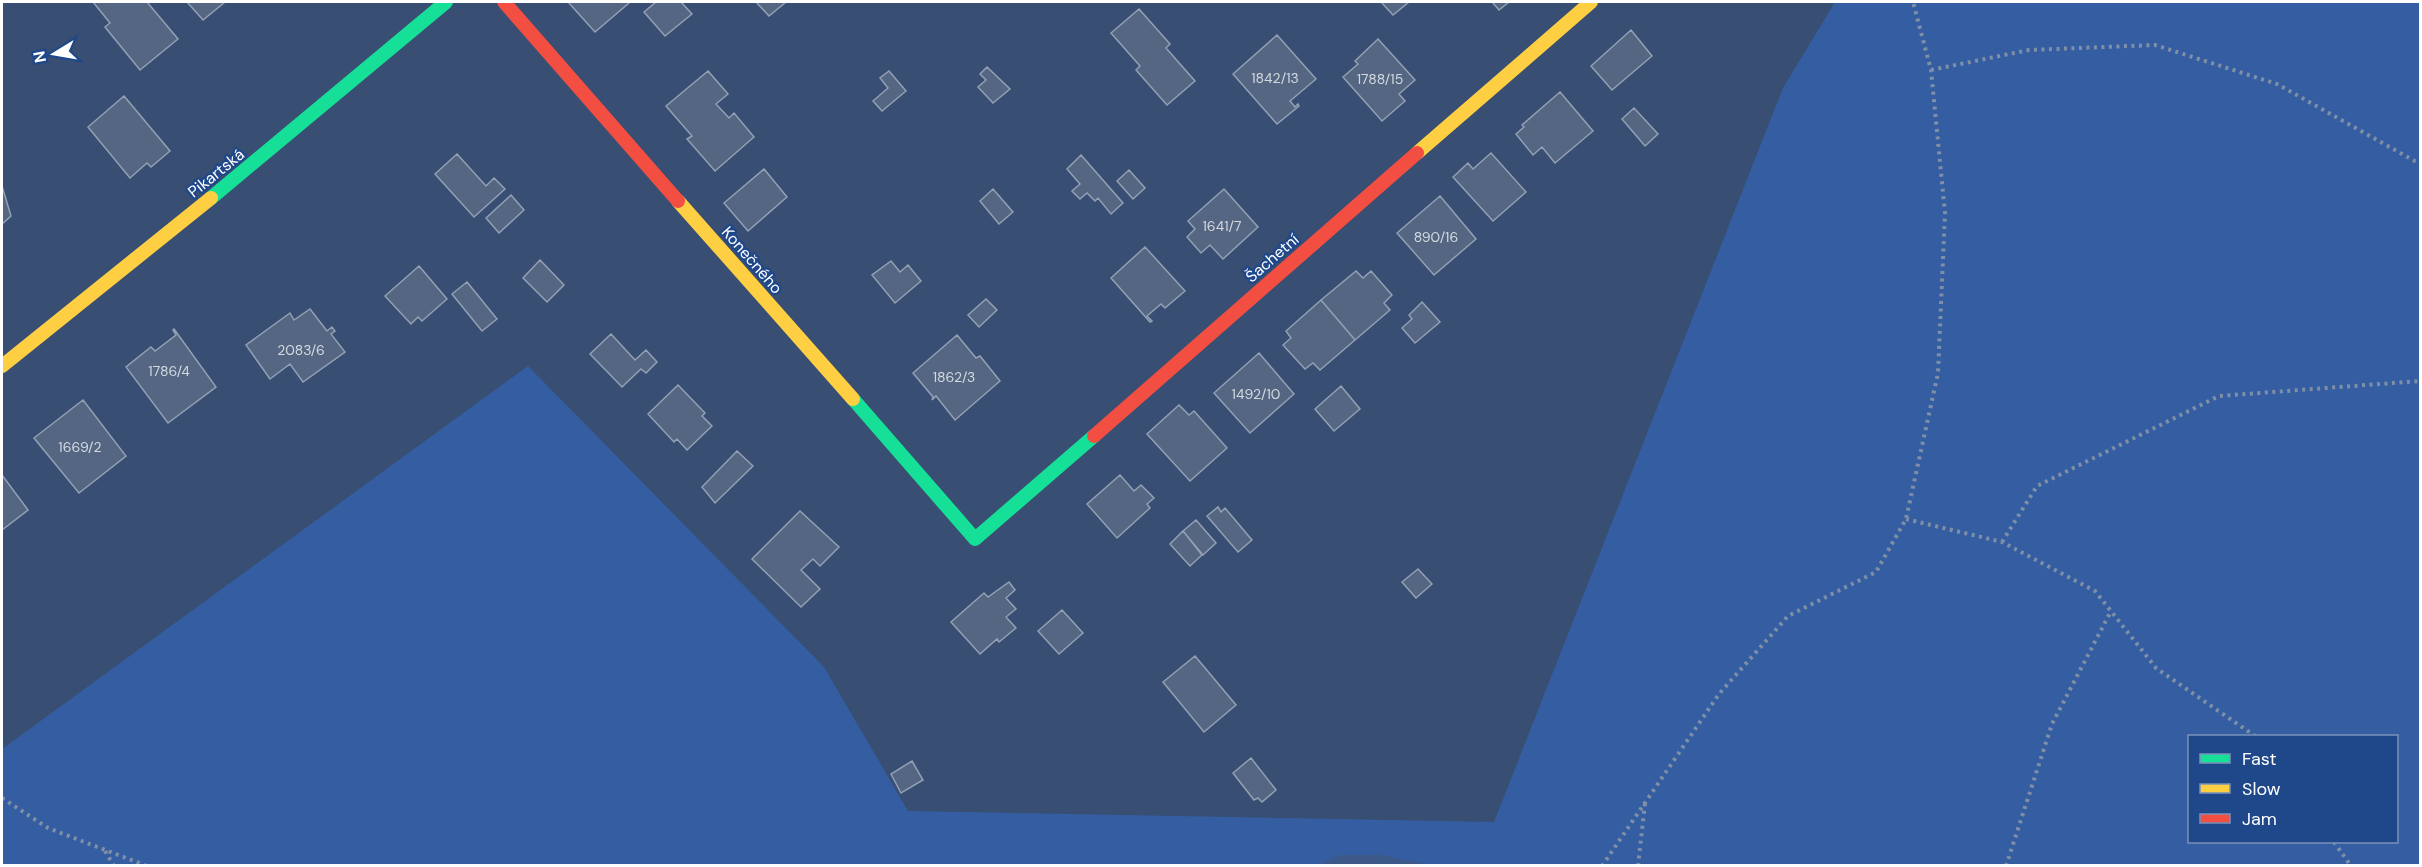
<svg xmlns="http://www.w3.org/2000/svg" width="2422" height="867" viewBox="0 0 2422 867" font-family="'DM Sans',sans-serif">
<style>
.green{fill:#345ea1;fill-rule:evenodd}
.water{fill:#3c5989}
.building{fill:#546682;stroke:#93a0b5;stroke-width:1.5}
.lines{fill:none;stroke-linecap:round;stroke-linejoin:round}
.path{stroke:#7f8fa7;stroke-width:4;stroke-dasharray:3 4.5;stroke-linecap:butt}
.fast{stroke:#16e098;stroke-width:14}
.slow{stroke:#ffcf43;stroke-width:14}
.jam{stroke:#f24e42;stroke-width:14}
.labels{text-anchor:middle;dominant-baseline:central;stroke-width:4.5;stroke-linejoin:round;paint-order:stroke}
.number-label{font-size:14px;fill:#d4d9e0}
.street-label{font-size:16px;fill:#fff;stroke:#1f488b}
</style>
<rect width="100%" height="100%" fill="#384e72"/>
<path class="green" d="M1835 2H2420V865L2 866V749L528 366 824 667 908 811 1494 822 1783 88ZM2190 736H2396V842H2190Z"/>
<path class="water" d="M1339 855H1381L1430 865H1319Z"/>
<path class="building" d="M93 2H147L178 39 140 70 105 27 110 23Z
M187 2H225L203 20Z
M568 2H628L629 3 595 32Z
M656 2H681L692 14 665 36 644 12Z
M756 2H786L769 16Z
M1381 2H1409L1393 15Z
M1492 2H1509L1499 10Z
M1139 9 1170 44 1166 48 1195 81 1167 105 1136 70 1140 66 1111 33Z
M1631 30 1652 56 1612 90 1591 66Z
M1277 35 1316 79 1290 101 1295 107 1298 104 1299 106 1277 124 1233 74Z
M1378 39 1415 80 1399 94 1405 101 1382 121 1343 77 1358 64 1355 61Z
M987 67 1010 89 993 103 978 87 986 80 980 74Z
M708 71 728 94 716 104 729 118 734 113 754 137 715 171 687 139 692 136 666 106Z
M889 71 906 91 882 111 873 101 888 88 880 78Z
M1560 92 1593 131 1555 163 1542 147 1533 155 1516 134 1524 127 1522 125Z
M124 96 170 151 151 167 147 163 130 178 88 127Z
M1634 108 1658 134 1645 146 1622 119Z
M1491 153 1526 192 1493 221 1453 177 1468 163 1473 169Z
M457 154 486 186 494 178 505 189 474 217 435 174Z
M1081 155 1123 203 1111 214 1098 198 1095 201 1087 193 1080 199 1072 191 1080 184 1067 169Z
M764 169 787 197 748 231 724 203Z
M1129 170 1145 188 1133 199 1117 181Z
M2 186 11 216 2 224Z
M993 189 1013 212 999 224 980 201Z
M1224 189 1258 227 1223 259 1210 245 1201 253 1187 237 1195 229 1188 221Z
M511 195 524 210 499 233 486 218Z
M1440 196 1476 239 1434 275 1397 233Z
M1145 247 1185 291 1165 308 1161 304 1147 316 1152 321 1150 322 1111 278Z
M540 260 564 285 547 302 523 278Z
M891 261 900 272 908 265 921 281 895 303 872 275Z
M419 266 447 299 422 321 418 317 411 324 385 296Z
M1356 271 1363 278 1371 271 1392 295 1384 303 1390 310 1355 340 1321 300Z
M467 282 497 319 482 331 452 294Z
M986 299 997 310 979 327 968 315Z
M1321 300 1355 340 1320 370 1313 363 1305 369 1283 345 1291 338 1286 331Z
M1422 302 1440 322 1415 343 1402 328 1412 319 1409 315Z
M310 309 327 331 332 327 335 331 331 334 345 352 303 382 290 364 270 379 246 345 290 313 294 320Z
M174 329 216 387 168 423 126 367 151 347 155 351 176 335 173 330Z
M611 334 635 360 646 350 657 362 646 373 641 369 622 387 590 354Z
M957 335 976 358 980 356 1000 381 955 420 936 396 932 400 933 397 913 373Z
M1259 353 1294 394 1250 433 1214 393Z
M678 385 705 413 702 416 712 426 687 450 677 439 674 442 648 414Z
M1341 386 1360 409 1334 431 1315 409Z
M83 400 126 456 79 493 34 438Z
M1179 405 1189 415 1194 411 1227 448 1190 481 1147 434Z
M737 451 753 466 715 503 702 487Z
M2 475 28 510 2 530Z
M1120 475 1134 491 1141 485 1154 498 1147 504 1150 508 1117 538 1087 504Z
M1218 507 1221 512 1225 508 1252 540 1238 552 1207 516Z
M800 511 839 547 820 566 813 559 801 570 820 589 801 607 752 559Z
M1196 520 1216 543 1203 555 1183 531Z
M1183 531 1202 555 1190 566 1170 544Z
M1418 569 1432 584 1416 598 1402 582Z
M1009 582 1015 590 1006 598 1016 609 1006 617 1016 628 999 642 997 639 980 654 951 622 984 593 988 597Z
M1062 610 1083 633 1059 654 1038 631Z
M1195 656 1236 705 1204 732 1163 682Z
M1251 758 1276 790 1262 802 1258 798 1254 800 1233 773Z
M912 761 923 780 901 793 891 774Z"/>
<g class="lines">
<path class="path" d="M1931 70 2029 50 2155 45 2277 84 2420 164
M1906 519 2002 542 2095 591 2156 668 2255 736
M2002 542 2037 486 2219 396 2420 381
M2 798 48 828 147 866
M2334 842 2351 866
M105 851 114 866
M1602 866 1719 694 1788 616 1876 572 1906 519 1938 373 1945 213 1931 70 1913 2
M1638 866 1645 803
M2006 866 2052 724 2111 611"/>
<path class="fast" d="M211 198 446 2
M853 399 975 539 1094 436"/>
<path class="slow" d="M1417 153 1591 2
M678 201 853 399
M2 366 211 198"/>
<path class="jam" d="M504 2 678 201
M1094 436 1417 153"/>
</g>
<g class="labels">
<g class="number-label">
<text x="1275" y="78">1842/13</text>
<text x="1380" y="79">1788/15</text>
<text x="1222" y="226">1641/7</text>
<text x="1436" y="237">890/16</text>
<text x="301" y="350">2083/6</text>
<text x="169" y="371">1786/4</text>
<text x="954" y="377">1862/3</text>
<text x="1256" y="394">1492/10</text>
<text x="80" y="447">1669/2</text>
</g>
<g class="street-label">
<text transform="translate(216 173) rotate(-39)">Pikartská</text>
<text transform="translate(1272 258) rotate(-41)">Šachetní</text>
<text transform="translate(752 260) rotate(49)">Konečného</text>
</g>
</g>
<rect width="2422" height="867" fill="none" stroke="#ffffff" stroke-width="6"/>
<rect x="2188" y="735" width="210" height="108" fill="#1f488b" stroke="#7991b9" stroke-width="1.5"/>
<rect x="2200" y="754" width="30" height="9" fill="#16e098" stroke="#7991b9" stroke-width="1.5"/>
<text x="2242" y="765" font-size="18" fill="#ffffff">Fast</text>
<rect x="2200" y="784" width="30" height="9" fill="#ffcf43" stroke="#7991b9" stroke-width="1.5"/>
<text x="2242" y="795" font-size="18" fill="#ffffff">Slow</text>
<rect x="2200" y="814" width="30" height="9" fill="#f24e42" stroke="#7991b9" stroke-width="1.5"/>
<text x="2242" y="825" font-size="18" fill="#ffffff">Jam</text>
<g transform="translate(54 54) rotate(259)" stroke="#1f488b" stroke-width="4.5" paint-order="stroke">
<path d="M0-4.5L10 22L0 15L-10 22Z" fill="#ffffff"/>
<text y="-9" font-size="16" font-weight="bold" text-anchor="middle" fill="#ffffff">N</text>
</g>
</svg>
